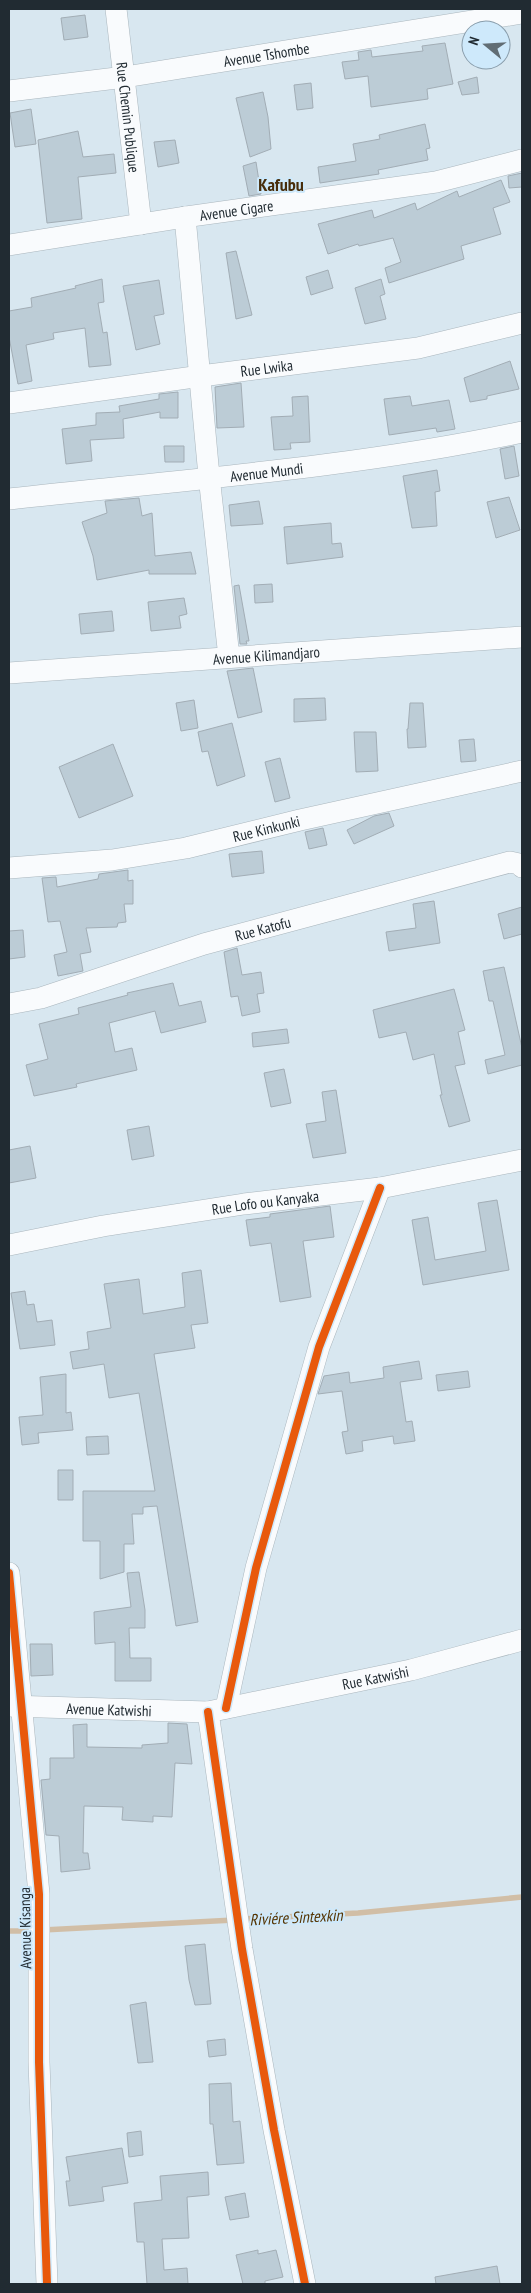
<svg xmlns="http://www.w3.org/2000/svg" width="531" height="2293" viewBox="0 0 531 2293" font-family="'PT Sans Narrow',sans-serif">
<style>
.lines{fill:none;stroke-linecap:round;stroke-linejoin:round}
.stream{stroke:#d1bea6;stroke-width:5.5}
.building{fill:#bcccd6;stroke:#a2adb5}
.minor-casing{stroke:#aab6bd;stroke-width:22}
.minor{stroke:#f9fbfd;stroke-width:21}
.cycleway-casing{stroke:#cee9fb;stroke-width:11}
.cycleway{stroke:#e8590c;stroke-width:8}
.labels{text-anchor:middle;dominant-baseline:central;stroke-width:4;stroke-linejoin:round;paint-order:stroke}
.street-label{font-size:15px;fill:#212b32;stroke:#cee9fb}
.water-label{font-size:16px;font-style:italic;fill:#553402;stroke:#cee9fb}
.quarter-label{font-size:18px;font-weight:bold;fill:#472d0b;stroke:#cee9fb}
</style>
<rect width="100%" height="100%" fill="#d8e7f0"/>
<g class="lines">
<path class="stream" d="M243 1919 358 1913 522 1897
M43 1930 234 1920
M9 1931H34"/>
</g>
<path class="building" d="M85 15 88 37 64 40 61 18Z
M445 43 453 84 427 89 428 99 371 107 368 76 345 79 342 62 359 60 358 52 371 50 372 57 423 51 422 46Z
M477 77 479 93 462 95 458 82Z
M311 83 313 108 297 110 294 85Z
M263 92 268 117 271 149 250 157 236 98Z
M31 109 36 144 15 147 10 113Z
M425 124 430 148 426 149 428 160 378 170 379 174 320 183 318 167 356 161 353 144 380 139 379 135Z
M78 131 83 157 114 154 116 173 78 177 82 219 47 223 38 140Z
M175 140 179 163 158 167 154 142Z
M256 162 261 194 249 196 243 166Z
M522 173V187L509 188 508 176Z
M501 180 510 202 493 208 501 234 461 246 464 259 389 283 385 268 401 262 393 238 359 246 358 244 328 254 318 224 372 210 374 218 415 203 417 210 457 191 459 197Z
M236 251 252 315 236 319 226 253Z
M328 270 333 288 311 295 306 277Z
M102 279 104 302 98 303 103 333 107 332 111 365 89 367 85 328 53 333 54 339 26 345 32 381 18 384 9 337V311L32 307 31 298 76 288 75 286Z
M381 279 385 294 380 296 386 319 365 324 355 288Z
M159 280 164 314 154 316 160 344 136 350 123 286Z
M510 361 519 389 487 396V399L470 402 464 378Z
M241 383 244 427 217 428 215 387Z
M178 392V418H160V412L123 419 124 438 90 440 92 461 66 464 62 429 96 425V413L120 412 119 406 159 399V394Z
M308 396 310 442 290 443 291 449 274 450 271 417 293 416 292 397Z
M410 396 412 406 449 400 455 429 437 432 436 428 389 435 384 399Z
M164 446H184V462H165Z
M514 446 519 476 505 479 500 449Z
M437 470 440 491 435 492 437 526 412 528 403 476Z
M509 497 520 530 496 538 487 502Z
M139 498 142 516 152 513 155 556 191 552 196 574H149V570L97 580 93 556 82 522 107 513 105 501Z
M259 501 263 524 231 526 229 505Z
M331 523 332 544 341 543 343 557 287 564 284 527Z
M272 584 273 602 255 603 254 585Z
M239 585 249 641H246L247 644H240L234 586Z
M184 598 187 614 179 616 181 628 151 631 148 602Z
M112 611 114 631 81 634 79 614Z
M253 668 262 712 238 718 227 671Z
M325 698 326 720 294 722V699Z
M194 700 198 728 181 731 176 703Z
M410 703H423L426 747 408 748 407 729H408Z
M232 723 245 776 217 786 208 751 202 752 198 732Z
M354 732H376L378 771 356 772Z
M474 739 476 761 461 762 459 740Z
M113 744 133 796 79 818 59 767Z
M280 758 290 798 275 802 265 762Z
M389 813 394 826 354 844 347 830 374 816Z
M323 828 327 845 309 849 305 832Z
M262 851 264 873 232 877 229 854Z
M128 870V881L133 880V904H124L126 922 118 923 117 927 86 928 91 952 80 954 83 971 58 976 54 955 67 952 60 921 48 922 42 878 56 877 57 887 98 879 99 874Z
M434 901 440 943 389 951 386 932 416 928 413 904Z
M522 907V934L504 939 498 914Z
M23 930 25 957 9 959V931Z
M237 948 242 975 261 972 264 993 257 994 260 1012 242 1016 238 996 231 997 224 952Z
M504 967 522 1048V1065L488 1074 485 1060 505 1055 493 1001H489L483 971Z
M173 983 179 1006 201 1001 206 1022 161 1033 155 1011 109 1023 115 1052 132 1048 137 1070 76 1084 77 1087 34 1096 26 1065 48 1059 39 1024 79 1014 78 1008 128 995 127 993Z
M454 989 465 1030 458 1032 465 1064 455 1066 470 1121 449 1127 440 1095H442L434 1054 413 1060 406 1032 379 1038 373 1010Z
M287 1029 289 1043 253 1047 252 1033Z
M284 1069 291 1103 271 1107 264 1073Z
M336 1090 346 1153 313 1158 306 1124 326 1121 322 1092Z
M149 1126 154 1156 132 1160 127 1130Z
M30 1146 36 1178 9 1183V1150Z
M497 1200 509 1270 423 1285 412 1220 428 1217 435 1260 486 1251 478 1203Z
M330 1206 334 1237 303 1241 311 1297 280 1302 271 1243 250 1246 246 1220 270 1217V1214Z
M201 1270 208 1323 191 1325 195 1348 154 1354 198 1622 176 1626 157 1506 143 1507V1514H132L134 1544H124V1572L100 1579V1541H83V1491H155L139 1393 109 1398 104 1364 73 1369 70 1352 89 1349 87 1332 111 1328 104 1284 139 1279 143 1314 185 1307 182 1273Z
M25 1291 27 1305 34 1304 37 1322 52 1320 55 1345 20 1349 11 1293Z
M419 1361 422 1379 400 1382 406 1422 412 1421 415 1441 394 1444 393 1436 362 1441 363 1451 346 1454 342 1432 348 1431 342 1391 318 1394 324 1376 349 1372 350 1383 384 1378 383 1367Z
M468 1371 470 1387 438 1391 436 1375Z
M66 1374V1413L71 1412 73 1430 38 1433 39 1443 22 1445 19 1417 43 1415 40 1377Z
M108 1436 109 1454 87 1455 86 1437Z
M58 1470H73V1500H58Z
M139 1572 145 1610V1628H129L130 1658H151V1681H115V1642L95 1644 94 1612 131 1607 127 1573Z
M30 1644H52L53 1675 31 1676Z
M168 1723 187 1724 192 1764 175 1763 172 1817 153 1816V1822L122 1820 123 1807 84 1806 83 1853H88L90 1869 61 1872 59 1836 46 1835 41 1780 50 1779V1758H74L73 1725 87 1724V1747L142 1748V1745L168 1743Z
M205 1944 211 2004 195 2005 189 1980 185 1946Z
M146 2002 153 2062 138 2063 130 2005Z
M225 2039 226 2055 209 2057 207 2041Z
M231 2083 233 2122 240 2121 244 2163 217 2165 213 2124H210L209 2084Z
M141 2131 143 2155 129 2157 127 2133Z
M122 2148 128 2183 102 2187 104 2201 69 2206 66 2181H70L66 2157Z
M208 2172 209 2195 187 2197 189 2238 162 2239 164 2270 187 2268 188 2284H147L144 2242H137L134 2203 162 2200 160 2176Z
M245 2193 249 2217 230 2220 225 2197Z
M258 2250V2254L276 2250 283 2277 265 2281V2284H243L236 2255Z
M497 2266 500 2284H436L435 2277Z"/>
<g class="lines">
<g class="minor-casing">
<g id="minor">
<path id="s1" d="M116 9 141 224"/>
<path id="s2" d="M9 91 125 77 522 13"/>
<path d="M185 217 209 476 229 657"/>
<path id="s3" d="M9 245 185 217 436 182 522 160"/>
<path id="s4" d="M9 403 201 376 418 348 522 323"/>
<path id="s5" d="M9 499C180 480 353 468 522 432"/>
<path id="s6" d="M9 673 522 637"/>
<path id="s7" d="M9 868 112 860 186 848 300 820 522 771"/>
<path id="s8" d="M9 1004 41 998 204 944 510 862 519 864 522 867"/>
<path id="s9" d="M9 1245 103 1226 244 1204 380 1188 522 1160"/>
<path d="M9 1573 39 1894V2062L47 2284"/>
<path id="s10" d="M9 1706 208 1712 411 1670 522 1640"/>
<path d="M226 1708 256 1568 319 1347 380 1188"/>
<path d="M208 1712 242 1949 274 2130 305 2284"/>
</g>
</g>
<use href="#minor" class="minor"/>
<g class="cycleway-casing">
<path id="cycleway" d="M9 1573 39 1894V2062L47 2284
M226 1708 256 1568 319 1347 380 1188
M208 1712 242 1949 274 2130 305 2284"/>
</g>
<use href="#cycleway" class="cycleway"/>
</g>
<g class="labels">
<g class="street-label">
<text stroke="none"><textPath href="#s2" startOffset="260">Avenue Tshombe</textPath></text>
<text stroke="none"><textPath href="#s1" startOffset="109">Rue Chemin Publique</textPath></text>
<text stroke="none"><textPath href="#s3" startOffset="230">Avenue Cigare</textPath></text>
<text stroke="none"><textPath href="#s4" startOffset="260">Rue Lwika</textPath></text>
<text stroke="none"><textPath href="#s5" startOffset="259">Avenue Mundi</textPath></text>
<text stroke="none"><textPath href="#s6" startOffset="258">Avenue Kilimandjaro</textPath></text>
<text stroke="none"><textPath href="#s7" startOffset="261">Rue Kinkunki</textPath></text>
<text stroke="none"><textPath href="#s8" startOffset="265">Rue Katofu</textPath></text>
<text stroke="none"><textPath href="#s9" startOffset="260">Rue Lofo ou Kanyaka</textPath></text>
<text stroke="none"><textPath href="#s10" startOffset="370">Rue Katwishi</textPath></text>
<text stroke="none"><textPath href="#s10" startOffset="100">Avenue Katwishi</textPath></text>
<text transform="translate(25 1928) rotate(-91)">Avenue Kisanga</text>
</g>
<g class="water-label">
<text transform="translate(296 1917) rotate(-3)">Riviére Sintexkin</text>
</g>
<g class="quarter-label">
<text x="281" y="184">Kafubu</text>
</g>
</g>
<rect width="531" height="2293" fill="none" stroke="#212b32" stroke-width="20"/>
<g transform="translate(486 45) rotate(288)"><circle r="24" fill="#cee9fb" stroke="#899dab"/>
<path d="M0-4L9 19L0 12L-9 19Z" fill="#616d74"/>
<text y="-8" font-size="14" font-weight="bold" text-anchor="middle" fill="#212b32">N</text>
</g>
</svg>
